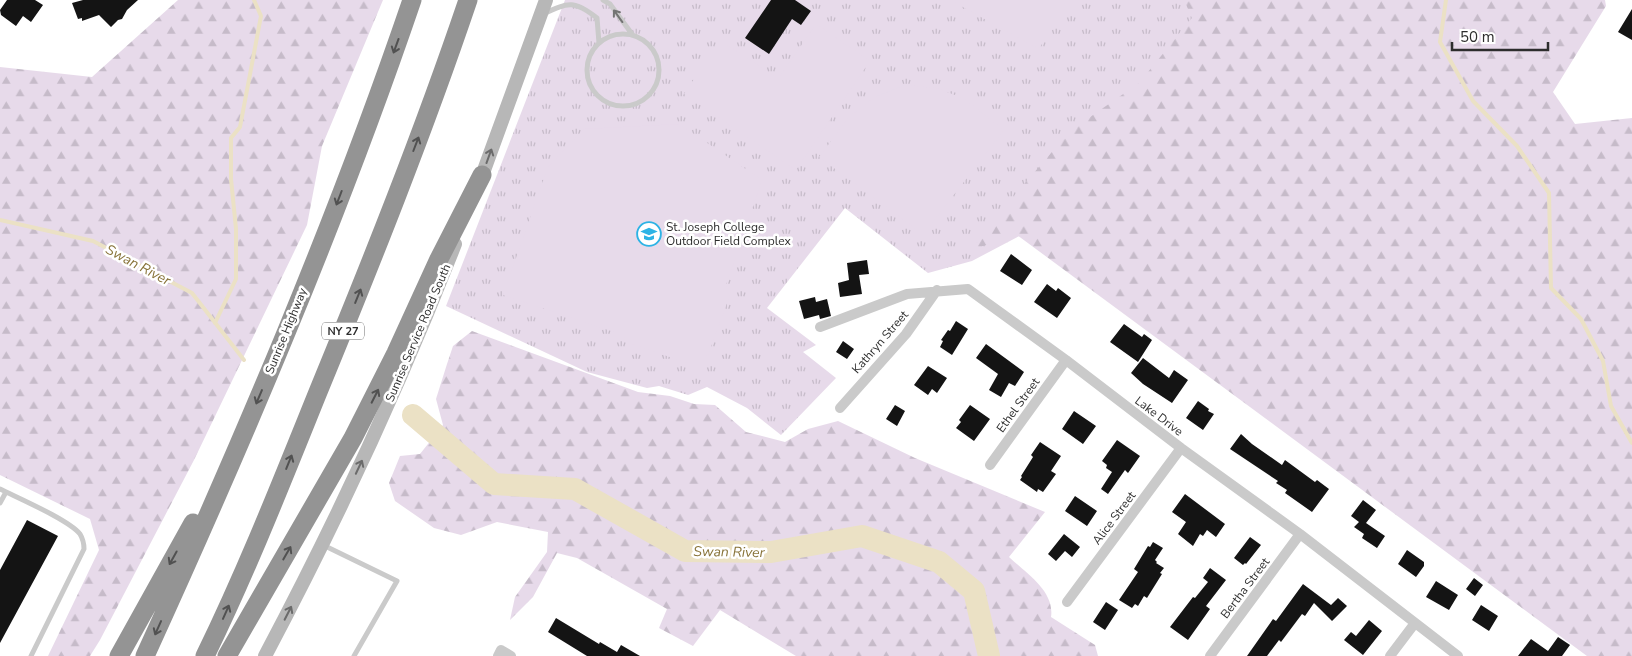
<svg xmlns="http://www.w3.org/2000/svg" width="1632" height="656" viewBox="0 0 1632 656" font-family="'Nunito Sans',sans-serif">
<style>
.grass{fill:url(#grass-tufts)}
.forest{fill:url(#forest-firs)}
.garden{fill:#e7daea}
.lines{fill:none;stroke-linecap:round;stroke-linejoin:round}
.stream{stroke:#ebe1c5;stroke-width:4}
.river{stroke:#ebe1c5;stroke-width:22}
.building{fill:#141414}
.service{stroke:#cacaca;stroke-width:5}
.minor{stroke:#cacaca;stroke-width:10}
.secondary{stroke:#b7b7b7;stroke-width:14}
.motorway{stroke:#949494;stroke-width:19}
.oneway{stroke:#747474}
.oneway2{stroke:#515151}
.oneway3{stroke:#6b6b6b}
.labels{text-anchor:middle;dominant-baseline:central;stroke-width:5;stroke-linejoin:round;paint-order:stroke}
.shield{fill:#fff;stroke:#6c6c6c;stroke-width:1}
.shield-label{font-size:11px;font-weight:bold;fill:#2d2d2d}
.poi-label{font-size:12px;fill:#2d2d2d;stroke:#fff;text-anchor:start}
.street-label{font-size:12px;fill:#2d2d2d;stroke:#fff}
.water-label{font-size:14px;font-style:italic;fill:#887339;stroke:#fff}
</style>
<defs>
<pattern id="grass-tufts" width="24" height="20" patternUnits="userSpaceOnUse" patternTransform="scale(1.25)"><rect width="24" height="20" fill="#e7daea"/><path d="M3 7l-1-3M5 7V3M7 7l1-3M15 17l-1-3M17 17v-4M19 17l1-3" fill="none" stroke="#c6bbc9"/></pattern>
<pattern id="forest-firs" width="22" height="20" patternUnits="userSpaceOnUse" patternTransform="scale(1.25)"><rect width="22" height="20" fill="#e7daea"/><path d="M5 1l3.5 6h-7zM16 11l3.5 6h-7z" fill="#c6bbc9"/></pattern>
</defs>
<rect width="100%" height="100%" fill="#fff"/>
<path class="grass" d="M565 0H1298L1378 46 972 261 928 273 845 208 767 308 816 345 803 352 836 378 781 435 747 408 707 387 688 395 659 386 647 388 587 372 446 306Z"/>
<path class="forest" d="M178 0H383L322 146 307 225 194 460 100 640 90 656H48L99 550 90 519 0 475V67L92 77Z
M1184 0H1605L1606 6 1553 92 1575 124 1632 118V656H1587L1017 235 971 250 1013 197 1070 131 1139 83 1192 18Z
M472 331 638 392 670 396 694 404 715 405 746 432 785 442 808 429 838 421 915 458 1045 512 1009 557C1026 573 1055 591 1051 617L1095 645 1098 656H796L720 610 693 646 659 628 667 609 577 558 557 553 533 597 510 620 515 597 547 552 548 532 497 522 461 535 434 528 395 501 389 483 400 456 420 454 443 425 436 399 447 364 453 346Z"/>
<path class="garden" d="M950 0H1067L1039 49Z
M816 24 870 61 796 170 684 94 720 40 778 79Z
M905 85 936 88 963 98 1004 130 929 227 916 229 819 157 850 116 875 97Z
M679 124 762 180 726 285 731 292 708 355 690 364 626 342 623 335 503 295 548 167 584 129Z"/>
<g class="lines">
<path class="stream" d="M1446 0 1440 42 1473 101 1517 146 1549 193 1551 288 1581 319 1603 361 1611 406 1632 443
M0 220 93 241 192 293 244 360
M215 323 236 279V229L231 179V138L240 127 261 16 254 0"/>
<path class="river" d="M413 415 494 484 575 489 685 551 771 552 862 536 939 562 974 591 989 656"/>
</g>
<path class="building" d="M7 0H35L43 5 31 22 23 16 16 26 1 15 0 10Z
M83 0H138L127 10 122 19 118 20 111 27 99 15 82 21V18L78 19 72 3Z
M771 0H795L811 11 801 25 792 19 769 54 745 38Z
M1632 9V40L1618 32Z
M1011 254 1032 270 1022 285 1000 271Z
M867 260 869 274 859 275 862 294 840 297 838 283 849 280 847 263Z
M1047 284 1056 291 1058 288 1071 298 1057 318 1034 302Z
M815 297 816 302 827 299 831 316 820 319 819 315 804 319 799 301Z
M956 321 968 329 952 355 940 347 943 341 941 340 948 330 950 331Z
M1124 324 1142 337 1144 334 1152 340 1138 362 1110 342Z
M843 341 854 349 847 359 836 352Z
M986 344 1024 372 1015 386 1009 383 1001 397 989 390 998 374 976 358Z
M1143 358 1169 378 1174 370 1188 380 1172 403 1143 384 1131 373Z
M928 366 947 378 937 393 932 389 928 395 914 385Z
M1198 401 1209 409 1208 411 1214 414 1203 430 1186 418Z
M895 405 905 411 897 426 886 419Z
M970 405 990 419 974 441 956 428 961 422 959 420Z
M1074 411 1096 426 1083 444 1062 429Z
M1241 434 1252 444 1282 465 1285 460 1315 482 1317 480 1329 489 1312 512 1285 493 1287 490 1276 483 1278 481 1230 449Z
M1117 440 1140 456 1128 473 1125 470 1108 494 1101 489 1112 472 1106 468 1107 465 1102 461Z
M1040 442 1061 456 1051 471 1056 474 1043 492 1038 489 1037 492 1020 480 1022 477 1021 476 1033 457 1031 455Z
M1185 494 1225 524 1216 537 1207 530 1203 536 1200 534 1193 546 1178 534 1186 522 1172 512Z
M1075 496 1097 511 1087 526 1065 511Z
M1363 500 1376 510 1366 523 1385 536 1377 548 1362 538 1364 534 1354 527 1359 522 1351 516Z
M27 520 58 536 0 643V570Z
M1064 534 1080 547 1072 557 1065 551 1056 561 1048 554Z
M1250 537 1261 545 1246 564 1245 563 1243 565 1234 558Z
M1153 542 1163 548 1155 560 1157 562 1156 563 1164 568 1160 573 1162 574 1147 598 1144 596 1138 606 1135 604 1132 608 1119 600 1138 572 1134 569 1148 546 1150 547Z
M1407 550 1424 562V566L1416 577 1398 564Z
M1210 568 1226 580 1206 606 1210 609 1188 640 1170 627 1193 597 1195 598 1208 582 1203 578Z
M1474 578 1483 585 1475 596 1466 589Z
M1436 581 1458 595 1449 610 1426 597Z
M1303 584 1331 605 1338 598 1347 606 1332 621 1314 603 1305 616 1302 614 1281 642 1279 640 1267 656H1247L1273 619 1276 621Z
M1106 602 1118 610 1105 630 1093 622Z
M1481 605 1498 616 1489 631 1472 620Z
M556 618 599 644 600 642 617 652 621 645 640 656H587L548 632Z
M1369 620 1382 631 1363 655 1344 640 1351 632 1356 636Z
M1558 637 1570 645 1562 656H1518L1531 639 1548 651Z"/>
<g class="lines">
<path class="service" d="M603 0 610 4 632 34
M543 14C569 2 574 0 597 18L599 43
M587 70a36 36 0 1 1 72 0a36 36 0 1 1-72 0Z
M0 489C18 498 69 520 80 534 83 539 84 544 84 549L31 656
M0 503 6 492
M323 545 397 581 354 656"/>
<path class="minor" d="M820 327 907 294 968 289 1066 360 1181 448 1300 534 1458 656
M840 408 906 334 937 290
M990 465 1066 360
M1067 602 1181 448
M498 656 501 650 511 656
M1210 656 1300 534
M1390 656 1415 623"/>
<path class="secondary" d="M479 184 546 0
M265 656C336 522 400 385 455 244"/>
<path class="motorway" d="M119 656 193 523
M145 656C243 441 336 223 412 0
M205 656C247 570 282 481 318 392 371 263 423 133 468 0
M227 656 353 438 396 353 439 259 482 175"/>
</g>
<defs><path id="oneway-shaft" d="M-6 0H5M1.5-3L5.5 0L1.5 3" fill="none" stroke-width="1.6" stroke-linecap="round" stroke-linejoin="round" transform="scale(1.25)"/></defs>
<use class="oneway" href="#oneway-shaft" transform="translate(618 16) rotate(-126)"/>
<g class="oneway2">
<use href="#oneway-shaft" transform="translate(396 46) rotate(110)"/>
<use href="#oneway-shaft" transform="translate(416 144) rotate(-69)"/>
<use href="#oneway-shaft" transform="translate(339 198) rotate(111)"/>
<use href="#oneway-shaft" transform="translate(358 296) rotate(-68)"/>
<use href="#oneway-shaft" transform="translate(375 396) rotate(-63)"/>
<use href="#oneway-shaft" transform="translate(259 397) rotate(113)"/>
<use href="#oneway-shaft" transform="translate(289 462) rotate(-68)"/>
<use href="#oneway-shaft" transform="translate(287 553) rotate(-60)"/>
<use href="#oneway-shaft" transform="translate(173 558) rotate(119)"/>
<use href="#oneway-shaft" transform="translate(226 612) rotate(-66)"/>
<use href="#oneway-shaft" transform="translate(158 628) rotate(114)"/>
</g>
<g class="oneway3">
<use href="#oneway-shaft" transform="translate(489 156) rotate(-70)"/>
<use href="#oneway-shaft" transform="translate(359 467) rotate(-65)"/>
<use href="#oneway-shaft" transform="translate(288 613) rotate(-63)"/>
</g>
<defs>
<g id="university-ring" transform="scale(1.25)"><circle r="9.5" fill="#fff" stroke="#2db3e5" stroke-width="1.5"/><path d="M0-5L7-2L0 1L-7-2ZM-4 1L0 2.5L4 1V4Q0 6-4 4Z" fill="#2db3e5"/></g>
</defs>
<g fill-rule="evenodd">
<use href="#university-ring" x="649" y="234"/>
</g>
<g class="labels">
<rect class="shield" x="322" y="322.5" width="42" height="17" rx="4"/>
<g class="shield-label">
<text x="343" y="331">NY 27</text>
</g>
<g class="poi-label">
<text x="666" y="227">St. Joseph College<tspan x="666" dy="14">Outdoor Field Complex</tspan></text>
</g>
<g class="street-label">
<text transform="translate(286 331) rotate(-68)">Sunrise Highway</text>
<text transform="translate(418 333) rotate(-67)">Sunrise Service Road South</text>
<text transform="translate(880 342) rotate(-49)">Kathryn Street</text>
<text transform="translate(1018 405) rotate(-54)">Ethel Street</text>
<text transform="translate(1159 416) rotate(37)">Lake Drive</text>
<text transform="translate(1114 518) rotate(-53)">Alice Street</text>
<text transform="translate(1245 588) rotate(-53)">Bertha Street</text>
</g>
<g class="water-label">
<text transform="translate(138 265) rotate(28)">Swan River</text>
<text transform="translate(729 552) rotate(1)">Swan River</text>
</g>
</g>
<path d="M1452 42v8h96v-8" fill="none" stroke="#2d2d2d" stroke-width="2.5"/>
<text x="1460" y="42" font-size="15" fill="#2d2d2d" stroke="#ffffff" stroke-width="4" paint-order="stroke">50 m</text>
</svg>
